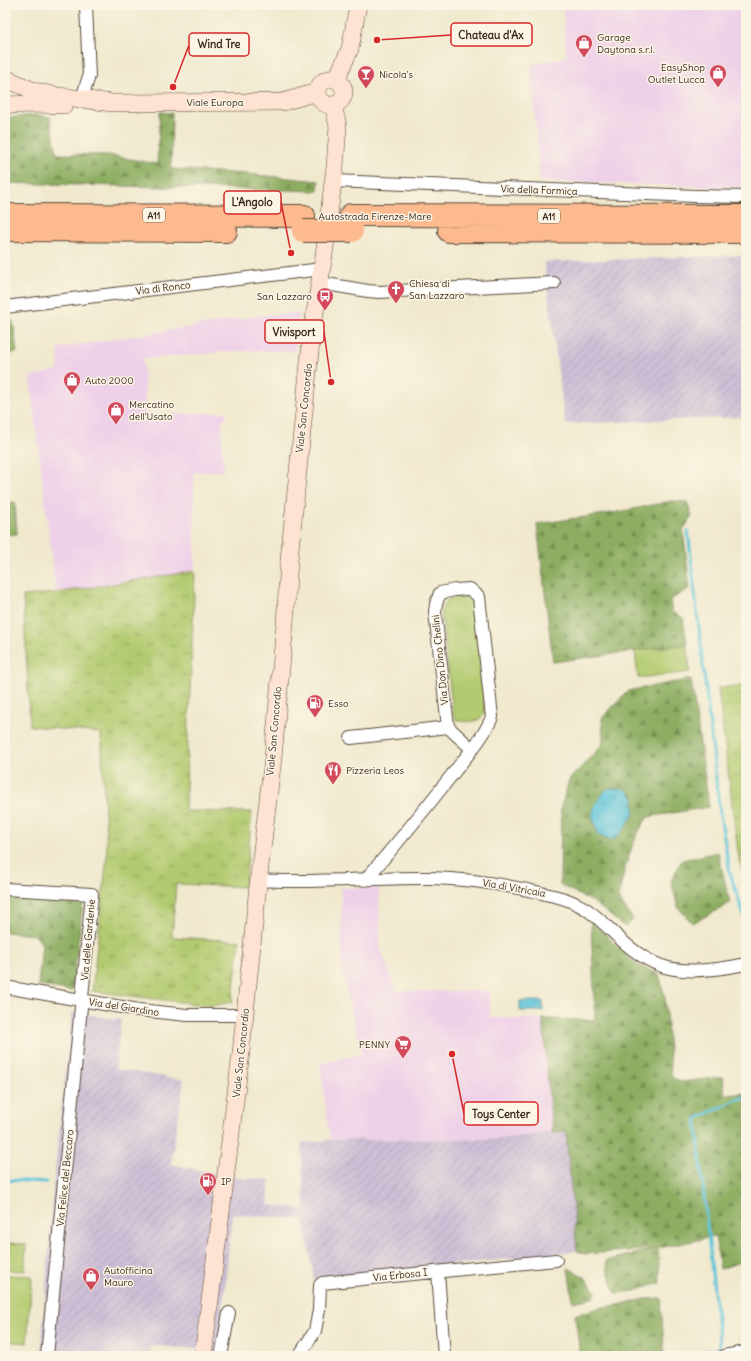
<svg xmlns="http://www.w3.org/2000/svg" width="751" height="1361" viewBox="0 0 751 1361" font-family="Delius,sans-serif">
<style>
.built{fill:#eed0e8}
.industrial{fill:url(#industrial-furrows)}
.grass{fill:url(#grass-tufts);stroke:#767a46}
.forest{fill:url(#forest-firs);stroke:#646c40}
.park{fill:#b2ca6f;stroke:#767a46}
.water{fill:url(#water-ripples);stroke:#4c787c}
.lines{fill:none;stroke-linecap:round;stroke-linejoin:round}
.stream{stroke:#5dc5da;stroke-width:3}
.street-casing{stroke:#564738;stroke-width:14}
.secondary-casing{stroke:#564738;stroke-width:18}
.highway-casing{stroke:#564738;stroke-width:24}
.street{stroke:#fff;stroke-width:12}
.secondary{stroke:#fee3d2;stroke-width:17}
.highway{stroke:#fcba8e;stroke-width:22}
.highway-bridge-casing{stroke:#564738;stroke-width:24;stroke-linecap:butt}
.highway-bridge{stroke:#fcba8e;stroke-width:22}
.labels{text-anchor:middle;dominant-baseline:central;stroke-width:3;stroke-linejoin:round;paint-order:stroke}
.shield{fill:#fcf5e5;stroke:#75675a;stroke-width:1}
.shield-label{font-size:9px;font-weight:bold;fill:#3b2a1e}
.poi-label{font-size:10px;fill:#3b2a1e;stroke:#fcf5e5;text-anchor:start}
.street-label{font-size:10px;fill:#3b2a1e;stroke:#fcf5e5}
.leader{fill:none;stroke:#d62828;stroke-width:1.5}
.callout-dot{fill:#d62828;stroke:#fcf5e5;stroke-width:1.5}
.callout{fill:#fcf5e5;stroke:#d62828;stroke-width:1.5}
.callout-label{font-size:11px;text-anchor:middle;font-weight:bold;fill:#3b2a1e}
</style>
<defs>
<pattern id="industrial-furrows" width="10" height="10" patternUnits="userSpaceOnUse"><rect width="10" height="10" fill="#ccbed4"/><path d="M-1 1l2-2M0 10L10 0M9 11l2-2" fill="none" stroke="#b0a3b6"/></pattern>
<pattern id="grass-tufts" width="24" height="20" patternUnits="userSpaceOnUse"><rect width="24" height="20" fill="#b2ca6f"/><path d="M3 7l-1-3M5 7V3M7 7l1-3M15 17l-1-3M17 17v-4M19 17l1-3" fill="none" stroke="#92a45b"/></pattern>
<pattern id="forest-firs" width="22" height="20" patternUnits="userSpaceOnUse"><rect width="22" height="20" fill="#8dae62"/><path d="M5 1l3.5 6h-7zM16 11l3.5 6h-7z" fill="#748e50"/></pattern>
<pattern id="water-ripples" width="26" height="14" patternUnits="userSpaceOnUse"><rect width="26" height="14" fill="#5dc5da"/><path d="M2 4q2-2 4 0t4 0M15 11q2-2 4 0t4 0" fill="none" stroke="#4ea0b0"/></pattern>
</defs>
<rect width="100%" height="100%" fill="#fcf5e5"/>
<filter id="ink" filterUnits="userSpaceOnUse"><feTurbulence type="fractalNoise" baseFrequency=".025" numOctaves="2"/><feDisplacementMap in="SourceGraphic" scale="8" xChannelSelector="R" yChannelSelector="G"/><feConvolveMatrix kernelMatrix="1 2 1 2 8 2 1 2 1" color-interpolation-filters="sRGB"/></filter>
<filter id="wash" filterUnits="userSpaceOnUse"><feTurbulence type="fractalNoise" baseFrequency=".012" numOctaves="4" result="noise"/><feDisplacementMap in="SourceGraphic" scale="16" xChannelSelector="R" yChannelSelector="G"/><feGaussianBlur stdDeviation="0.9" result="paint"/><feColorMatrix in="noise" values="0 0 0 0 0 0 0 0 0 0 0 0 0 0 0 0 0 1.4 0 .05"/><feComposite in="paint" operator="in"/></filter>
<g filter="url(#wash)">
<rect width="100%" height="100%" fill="#f0e9ce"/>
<path class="built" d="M563 5H746V188L540 181 531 65 566 57Z
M299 313 295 351H235L143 359 146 415 228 412 222 422V443L224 471 194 472 195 571 56 593 30 377 59 370 58 348 265 315Z
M341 888H379L380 947 396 991H490V1018L543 1019 552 1133 496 1139 330 1140 320 1064 362 1054 342 973Z"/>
<path class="industrial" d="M746 255V417L565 424 544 262Z
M72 1012 121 1020 115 1069 184 1080 171 1164 238 1178 270 1180 268 1205 305 1209 301 1143 330 1140 496 1139 566 1131 577 1251 314 1280 304 1219 232 1214 219 1350 151 1346 149 1356H41L54 1180Z"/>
<path class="grass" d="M195 571 185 811 252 812 245 887 176 884 172 937 240 941 232 1002 212 1006 92 991 107 855 101 733 30 726 23 596 56 593Z
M746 685V886L738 853 718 688Z"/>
<path class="forest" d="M160 112 172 113 171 169 247 174 319 181 318 191 5 183V118L35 115 50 117 57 154 108 155 157 164Z
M13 321 17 352 5 355V323Z
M671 501 687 502 692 516 683 530 690 588 670 600 672 612 683 618 687 644 553 662 537 524 619 512Z
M15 502 17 534 5 535V503Z
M691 679 709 807 648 817C631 838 624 872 618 898L633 920 625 927 593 902 560 885 561 807 569 780 603 744 602 718 628 691Z
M718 852 730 903 720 909 692 923 678 907 671 881 682 860Z
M75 896 83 903 72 991 38 985 42 944 35 935 5 932V897Z
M591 921 637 965 659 974 665 998 671 1076 680 1082 723 1077 725 1095 746 1093V1260L720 1269 715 1235 699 1240 658 1248 660 1283 635 1291 616 1293 608 1272 606 1261 654 1249 585 1254 577 1251 566 1131 552 1133 543 1019 595 1020Z
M568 1268 585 1277 596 1293 593 1298 573 1302Z
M661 1298 664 1352 658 1356H580L575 1315 598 1308 623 1304 645 1299Z"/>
<path class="park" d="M463 595 471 599 475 605 485 713C479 723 467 723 457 720L453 714 441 611C446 599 449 597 463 595Z
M687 644 690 672 638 678 635 651Z
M5 1243 26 1244 25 1271 5 1270Z
M5 1275 32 1276 27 1343 5 1341Z"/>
<path class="water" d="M608 788 626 789 634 798V814L623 831 613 840 600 836C588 814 591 806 608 788Z
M520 1001H543V1011H520Z"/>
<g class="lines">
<path class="stream" d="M688 531 720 814 730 873 746 922
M5 1180 46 1182
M696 1354 720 1348 696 1119 738 1099 746 1098"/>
</g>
</g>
<g filter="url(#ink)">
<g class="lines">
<g class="street-casing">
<path id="street" d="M82 98 89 76 86 5
M333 181 695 196 746 197
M320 283 368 291 379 292 554 283
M5 307 322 269
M351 738 448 727
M259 880C316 884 374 877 431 878 472 879 514 886 554 896 585 903 597 917 619 938 631 949 648 962 665 967 689 974 722 969 746 964
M365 880C396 845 426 808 455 771 468 754 484 737 492 717L479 597 470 589 455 590 440 593 436 604 435 612 448 727 472 749
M5 889 92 894 47 1356
M5 987 139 1010 187 1015H245
M438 1272 444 1356
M221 1356 229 1313
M299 1356 315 1331 319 1310 320 1285 322 1283 556 1260
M724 1356 746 1352"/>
</g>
<g class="secondary-casing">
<path id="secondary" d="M5 78 34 91 58 96 112 103 283 102 317 92
M318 92a13 13 0 1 1 26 0a13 13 0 1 1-26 0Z
M336 80 350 49 358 5
M5 105 33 104 64 105
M203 1356 241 1053 260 866 273 758 285 623 289 560 312 332 324 255 335 166 338 126 333 105"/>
</g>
<g class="highway-casing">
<path id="highway" d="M5 215 304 216
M351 215 746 216
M5 230 226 231
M449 231 746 232"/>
</g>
<use href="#street" class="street"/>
<use href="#secondary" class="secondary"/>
<use href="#highway" class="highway"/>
<g class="highway-bridge-casing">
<path id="highway-bridge" d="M303 231H352"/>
</g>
<use href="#highway-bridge" class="highway-bridge"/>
</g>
</g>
<defs>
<g id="shop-pin" transform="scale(0.9)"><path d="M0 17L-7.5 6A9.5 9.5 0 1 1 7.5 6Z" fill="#d1495b" stroke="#fcf5e5"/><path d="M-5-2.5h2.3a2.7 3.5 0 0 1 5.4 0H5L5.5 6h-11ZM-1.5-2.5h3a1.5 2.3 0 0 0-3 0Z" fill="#fff"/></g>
<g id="bar-pin" transform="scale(0.9)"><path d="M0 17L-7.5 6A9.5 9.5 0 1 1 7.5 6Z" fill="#d1495b" stroke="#fcf5e5"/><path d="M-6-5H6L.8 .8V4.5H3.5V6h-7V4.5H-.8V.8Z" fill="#fff"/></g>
<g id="church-pin" transform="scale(0.9)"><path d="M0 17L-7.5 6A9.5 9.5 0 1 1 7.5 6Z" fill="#d1495b" stroke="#fcf5e5"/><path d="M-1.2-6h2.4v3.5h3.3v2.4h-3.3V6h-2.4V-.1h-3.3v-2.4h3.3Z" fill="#fff"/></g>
<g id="bus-pin" transform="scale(0.9)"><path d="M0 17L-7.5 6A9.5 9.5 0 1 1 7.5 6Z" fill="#d1495b" stroke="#fcf5e5"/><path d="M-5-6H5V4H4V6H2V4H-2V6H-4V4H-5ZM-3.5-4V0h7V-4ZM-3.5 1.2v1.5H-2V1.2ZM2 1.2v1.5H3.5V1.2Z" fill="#fff"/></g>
<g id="fuel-pin" transform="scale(0.9)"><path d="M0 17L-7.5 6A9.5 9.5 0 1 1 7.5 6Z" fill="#d1495b" stroke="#fcf5e5"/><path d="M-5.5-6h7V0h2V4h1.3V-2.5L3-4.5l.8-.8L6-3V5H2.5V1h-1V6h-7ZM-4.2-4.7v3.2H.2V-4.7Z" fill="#fff"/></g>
<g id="restaurant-pin" transform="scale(0.9)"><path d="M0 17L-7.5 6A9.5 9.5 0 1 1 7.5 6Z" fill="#d1495b" stroke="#fcf5e5"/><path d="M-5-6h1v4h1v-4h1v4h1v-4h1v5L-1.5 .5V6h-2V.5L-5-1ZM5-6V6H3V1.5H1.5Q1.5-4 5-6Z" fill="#fff"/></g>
<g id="supermarket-pin" transform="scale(0.9)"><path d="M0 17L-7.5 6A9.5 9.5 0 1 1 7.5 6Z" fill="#d1495b" stroke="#fcf5e5"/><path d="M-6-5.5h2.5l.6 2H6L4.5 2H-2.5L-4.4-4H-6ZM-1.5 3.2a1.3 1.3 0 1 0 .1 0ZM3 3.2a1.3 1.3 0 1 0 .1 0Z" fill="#fff"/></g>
</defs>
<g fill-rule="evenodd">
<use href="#shop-pin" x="584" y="43"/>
<use href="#shop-pin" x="718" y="73"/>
<use href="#bar-pin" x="366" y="74"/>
<use href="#church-pin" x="396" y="289"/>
<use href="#bus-pin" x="325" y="296"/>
<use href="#shop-pin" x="72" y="380"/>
<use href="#shop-pin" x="116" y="410"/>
<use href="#fuel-pin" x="315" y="703"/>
<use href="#restaurant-pin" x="333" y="770"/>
<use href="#supermarket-pin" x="403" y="1044"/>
<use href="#fuel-pin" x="208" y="1181"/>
<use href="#shop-pin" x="91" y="1276"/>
</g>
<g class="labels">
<g class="shield">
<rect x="143" y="208" width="22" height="14" rx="3"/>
<rect x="538" y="209" width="22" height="14" rx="3"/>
</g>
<g class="shield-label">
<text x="154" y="215">A11</text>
<text x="549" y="216">A11</text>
</g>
<g class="poi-label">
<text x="597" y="37">Garage<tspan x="597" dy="12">Daytona s.r.l.</tspan></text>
<text x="705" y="67" text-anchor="end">EasyShop<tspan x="705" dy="12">Outlet Lucca</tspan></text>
<text x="379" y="74">Nicola's</text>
<text x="409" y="283">Chiesa di<tspan x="409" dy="12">San Lazzaro</tspan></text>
<text x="312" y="296" text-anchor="end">San Lazzaro</text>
<text x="85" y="380">Auto 2000</text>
<text x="129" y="404">Mercatino<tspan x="129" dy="12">dell'Usato</tspan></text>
<text x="328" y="703">Esso</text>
<text x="346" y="770">Pizzeria Leos</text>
<text x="390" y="1044" text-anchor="end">PENNY</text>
<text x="221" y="1181">IP</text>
<text x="104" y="1270">Autofficina<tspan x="104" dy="12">Mauro</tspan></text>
</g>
<g class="street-label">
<text x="215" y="102">Viale Europa</text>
<text transform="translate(539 190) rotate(2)">Via della Formica</text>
<text x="375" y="216">Autostrada Firenze-Mare</text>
<text transform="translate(163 288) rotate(-7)">Via di Ronco</text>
<text transform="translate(304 408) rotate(-84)">Viale San Concordio</text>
<text transform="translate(440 660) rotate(-96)">Via Don Dino Chelini</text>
<text transform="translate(274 731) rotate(-85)">Viale San Concordio</text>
<text transform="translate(514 888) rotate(10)">Via di Vitricaia</text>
<text transform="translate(88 940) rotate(-85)">Via delle Gardenie</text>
<text transform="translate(124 1007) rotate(9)">Via del Giardino</text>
<text transform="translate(241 1053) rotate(-84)">Viale San Concordio</text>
<text transform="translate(65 1178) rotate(-84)">Via Felice del Beccaro</text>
<text transform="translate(400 1275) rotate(-6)">Via Erbosa I</text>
</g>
</g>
<path class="leader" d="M377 40L451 35M173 87L189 45M291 253L281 202M331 382L324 332M452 1054L464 1114"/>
<g class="callout-dot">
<circle cx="377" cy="40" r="4"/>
<circle cx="173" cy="87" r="4"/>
<circle cx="291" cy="253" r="4"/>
<circle cx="331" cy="382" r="4"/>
<circle cx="452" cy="1054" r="4"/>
</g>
<g class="callout">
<rect x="451" y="23" width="81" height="23" rx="4"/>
<rect x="189" y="33" width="60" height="23" rx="4"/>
<rect x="224" y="191" width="57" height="23" rx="4"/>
<rect x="265" y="320" width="59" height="23" rx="4"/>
<rect x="464" y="1102" width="74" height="23" rx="4"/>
</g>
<g class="callout-label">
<text x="491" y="39">Chateau d'Ax</text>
<text x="219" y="48">Wind Tre</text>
<text x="252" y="206">L'Angolo</text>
<text x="294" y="336">Vivisport</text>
<text x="501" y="1118">Toys Center</text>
</g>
<rect width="751" height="1361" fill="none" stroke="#fcf5e5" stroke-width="20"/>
</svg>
